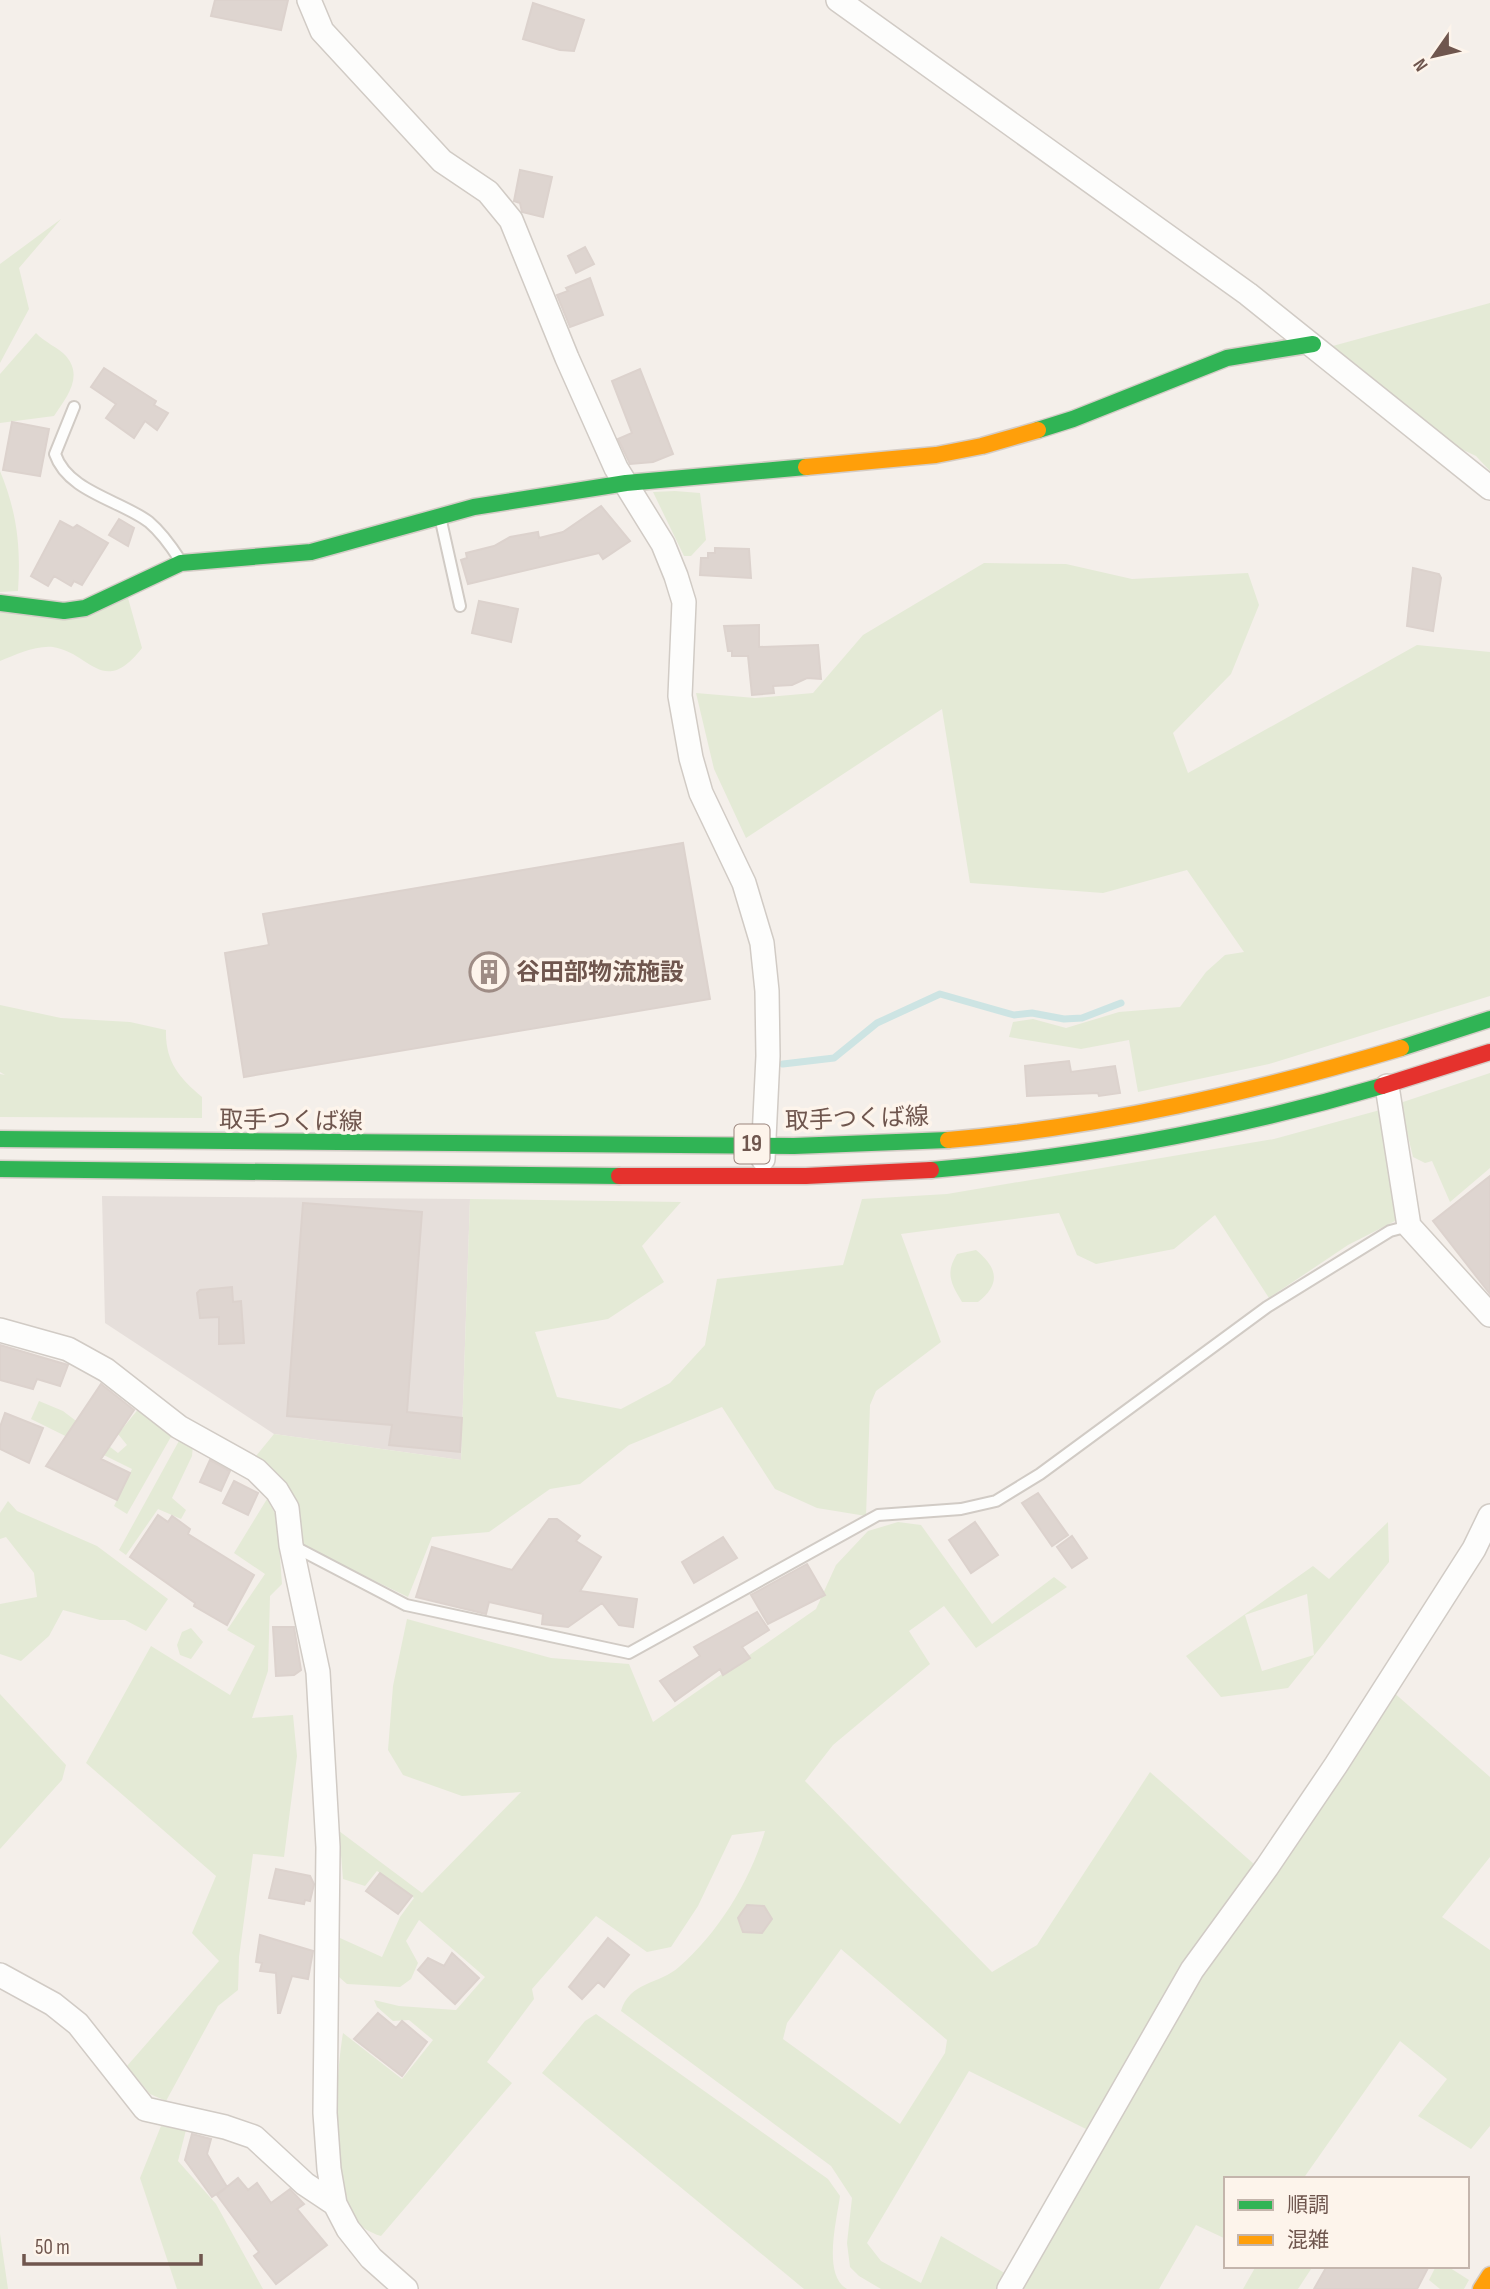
<svg xmlns="http://www.w3.org/2000/svg" width="1490" height="2289" viewBox="0 0 1490 2289" font-family="'Sofia Sans Condensed','Noto Sans JP',sans-serif">
<style>
.industrial{fill:#e6dfdb}
.green{fill:#e4ead6;fill-rule:evenodd}
.lines{fill:none;stroke-linecap:round;stroke-linejoin:round}
.stream{stroke:#cde4e3;stroke-width:7}
.building{fill:#ded5d0;stroke:#dcd2cd;stroke-width:2}
.lane-casing{stroke:#d1cbc5;stroke-width:14}
.street-casing{stroke:#d1cbc5;stroke-width:26}
.fast-casing{stroke:#d4ccc6;stroke-width:19}
.slow-casing{stroke:#d4ccc6;stroke-width:19}
.jam-casing{stroke:#d4ccc6;stroke-width:19}
.lane{stroke:#fdfdfc;stroke-width:10}
.street{stroke:#fdfdfc;stroke-width:23}
.fast{stroke:#30b455;stroke-width:16}
.slow{stroke:#ff9f0a;stroke-width:16}
.jam{stroke:#e5322d;stroke-width:16}
.labels{text-anchor:middle;dominant-baseline:central;stroke-width:7;stroke-linejoin:round;paint-order:stroke}
.shield{fill:#fdf4eb;stroke:#9a857d;stroke-width:2}
.shield-label{font-size:23px;font-weight:bold;fill:#6f564e}
.poi-label{font-size:24px;font-weight:bold;fill:#6f564e;stroke:#fdf4eb;text-anchor:start}
.street-label{font-size:24px;fill:#6f564e;stroke:#fdf4eb}
</style>
<rect width="100%" height="100%" fill="#f4efea"/>
<path class="industrial" d="M102 1196 470 1199 461 1460 274 1434 105 1323Z"/>
<path class="green" d="M61 219 19 268 29 309 0 363V264Z
M1490 303V471L1476 456 1446 442 1329 347Z
M36 333C44 342 59 348 66 356 84 377 66 398 54 416L0 423V374Z
M0 471C17 512 21 547 18 591L0 592Z
M675 491 700 493 706 540 691 556H684L653 492Z
M984 563 1066 564 1132 579 1248 573 1259 605 1231 674 1173 733 1188 773 1417 645 1490 652V996L1269 1064 1138 1092 1129 1040 1081 1049 1009 1037 1013 1022 1033 1019 1066 1028 1119 1012 1180 1007 1206 972 1225 955 1244 952 1187 870 1103 893 970 883 942 709 746 838 714 769 696 693 755 698 813 693 863 635Z
M128 598 142 648C103 698 91 653 53 647 36 645 15 655 0 661V612Z
M0 1005 61 1018 130 1022 166 1030C165 1061 179 1078 202 1097V1118L0 1117V1074L5 1075 0 1072Z
M1490 1073V1168L1450 1202 1432 1161 1425 1163 1413 1157 1400 1103Z
M1380 1110 1397 1220 1348 1245 1269 1298 1215 1215 1174 1249 1096 1264 1077 1255 1059 1213 901 1234 941 1342 876 1391 870 1405 866 1516 817 1508 775 1489 722 1407 629 1445 580 1484 550 1489 489 1532 432 1537 408 1597 301 1545C300 1505 289 1479 256 1456L274 1434 461 1460 470 1199 681 1202 642 1246 664 1282 608 1319 535 1332 557 1397 621 1409 670 1383 705 1345 717 1279 843 1265 862 1199 947 1194 1274 1139Z
M976 1250C998 1268 1001 1284 978 1302H962C951 1284 945 1273 957 1254Z
M39 1401 63 1411 118 1453 127 1445 118 1434 140 1407 172 1435 127 1514 114 1506 132 1469 31 1419Z
M180 1439 193 1445 192 1456 172 1498 186 1510 181 1519 158 1509 126 1555 119 1550Z
M267 1499 277 1517 282 1584 270 1596 268 1671 252 1718 293 1715 297 1756 284 1857 253 1854 239 1957 238 1990 218 2006 166 2101 150 2094 127 2066 219 1961 192 1933 216 1876 86 1763 151 1646 230 1695 255 1646 227 1630 265 1574 234 1553Z
M8 1501 17 1511 97 1546 168 1599 146 1631 125 1620H100L63 1610 49 1636 21 1661 0 1654V1604L37 1597 34 1573 6 1537 0 1539V1513Z
M898 1522 921 1525 992 1624 1054 1577 1067 1587 976 1648 944 1606 909 1631 930 1664 833 1745 805 1781 992 1972 1037 1945 1150 1772 1255 1865 1171 1990 1086 2129 969 2071 867 2243 881 2261 921 2283 941 2236 1008 2275 999 2289H881L859 2276 850 2267 847 2243 852 2198 831 2166 621 2011C629 1982 660 1984 679 1967 719 1932 750 1881 765 1831L732 1835 698 1906 671 1947 647 1952 596 1916 532 1989 534 1999 487 2062 512 2083 381 2236C370 2233 357 2225 351 2215 329 2178 336 2076 343 2033L402 2079 433 2040 409 2020 393 2021 377 2007 374 2000 399 2006 456 2010 485 1977 419 1920 406 1941 418 1963 411 1979 400 1987 347 1984 339 1977 340 1938 382 1957 400 1917 414 1898 377 1871 365 1886 343 1879 339 1831 422 1893 521 1792 462 1796 403 1775 388 1750 393 1686 407 1619 551 1658 629 1664 653 1722 816 1609 836 1565 868 1531ZM841 1949 947 2040 945 2053 900 2124 783 2039 787 2023Z
M1388 1522 1389 1562 1288 1688 1221 1697 1186 1656 1313 1566 1329 1579ZM1307 1594 1314 1655 1262 1671 1245 1615Z
M191 1628 203 1642 191 1659 180 1655 177 1645 182 1632Z
M1392 1691 1490 1777V1857L1442 1917 1490 1950V2126L1471 2149 1418 2116 1447 2079 1400 2041 1303 2179H1226V2239L1196 2225 1159 2289H1019L1196 1974Z
M0 1694 66 1765 62 1780 0 1849Z
M596 2014 828 2179 840 2196C837 2219 822 2275 847 2289H804L542 2073 585 2021Z
M161 2126 186 2130 178 2161 216 2204 263 2289H177L140 2178Z
M0 2234 8 2289H0Z
M1256 2266H1313L1298 2289H1243Z
M1436 2266H1447L1469 2280 1464 2289H1440L1429 2280Z"/>
<g class="lines">
<path class="stream" d="M783 1064 834 1058 877 1023 940 994 1014 1015 1032 1013 1064 1019 1082 1018 1121 1003"/>
</g>
<path class="building" d="M215 0H288L281 30 211 16Z
M533 3 584 20 574 51 560 50 523 39Z
M520 170 552 177 543 217 522 212 520 203 514 201Z
M585 247 594 264 576 273 568 256Z
M590 278 603 315 570 327 557 295 568 291 566 288Z
M104 368 156 401 154 405 168 413 157 430 145 421 134 438 106 418 116 404 91 387Z
M640 369 673 454 653 462 630 464 618 439 632 433 612 381Z
M12 422 49 429 40 476 3 470Z
M601 506 630 541 603 559 599 553 468 584 461 560 467 558 466 553 494 546 510 537 538 532 539 538 563 532Z
M119 519 134 528 128 546 109 535Z
M60 521 73 528 77 525 108 543 82 585 74 581 71 586 54 576 48 586 31 576Z
M715 548 749 549 751 578 700 575 701 558H708V553H715Z
M1413 568 1439 574 1441 578 1433 631 1407 626Z
M479 601 518 609 511 642 472 633Z
M759 625V647L818 645 821 679 807 678 792 685 773 686 774 693 752 695 748 656H732V651H728L724 626Z
M683 843 710 999 244 1077 225 953 269 945 263 914Z
M1069 1061 1071 1072 1115 1066 1120 1093 1099 1096 1098 1093 1027 1096 1025 1066Z
M1490 1176V1294L1433 1221Z
M303 1203 422 1212 407 1412 462 1418 460 1452 389 1445 392 1425 287 1416Z
M232 1287 233 1302 241 1301 244 1343 219 1344V1317L200 1318 197 1293 200 1290Z
M0 1345 68 1365 60 1386 37 1379 33 1389 0 1380Z
M101 1384 134 1410 101 1459 130 1473 117 1500 46 1466Z
M5 1413 43 1428 29 1463 0 1449V1427Z
M210 1460 230 1471 221 1491 200 1482Z
M234 1481 258 1493 248 1515 223 1503Z
M1038 1493 1068 1535 1052 1546 1022 1503Z
M158 1515 168 1522 172 1516 190 1529 188 1534 254 1575 227 1625 194 1606 195 1603 130 1557Z
M549 1519H557L580 1536 576 1541 601 1557 580 1591 637 1599 633 1627 619 1625 602 1603 568 1627 542 1624 543 1614 489 1602 486 1614 416 1597 432 1547 512 1570Z
M975 1522 998 1555 971 1573 949 1540Z
M1072 1536 1087 1558 1072 1568 1057 1547Z
M723 1537 737 1558 694 1583 682 1562Z
M807 1564 825 1595 768 1624 751 1595Z
M757 1612 769 1630 742 1647 750 1658 723 1675 720 1669 675 1701 660 1681 700 1656 694 1647Z
M273 1627H294L301 1670 294 1675 276 1676Z
M276 1869 310 1876 314 1884 310 1901 305 1900 304 1904 269 1898Z
M380 1873 412 1896 398 1914 366 1891Z
M747 1905 764 1906 772 1919 762 1933 743 1932 738 1918Z
M260 1935 313 1951 308 1979 292 1976 280 2013H278L276 1973 260 1971 262 1963 256 1962Z
M608 1938 629 1955 604 1987 598 1982 582 1999 569 1987Z
M452 1953 479 1978 455 2004 418 1970 428 1958 444 1966Z
M378 2013 396 2028 402 2021 427 2042 402 2076 354 2039Z
M192 2134 211 2139 207 2154 227 2187 212 2197 185 2160Z
M238 2178 248 2190 257 2183 271 2203 290 2189 304 2204 297 2209 327 2245 276 2284 254 2256 259 2252 217 2195Z
M1327 2266H1429L1417 2289H1314Z"/>
<g class="lines">
<g class="lane-casing">
<path id="lane" d="M74 407 55 454C68 492 120 500 149 522 162 533 171 546 180 560
M441 521 460 606
M293 1546 406 1605 629 1653 878 1515 961 1509 996 1501 1040 1474 1267 1307 1390 1231 1409 1226"/>
</g>
<g class="street-casing">
<path id="street" d="M309 0 322 31 442 161 488 192 511 220 567 358 616 468 663 544 676 576 684 602 680 696 691 758 701 793 744 883 762 943 767 991 768 1056 763 1159
M838 0 1248 294 1490 488
M1387 1086 1409 1226 1490 1315
M0 1330 68 1349 106 1370 179 1427 256 1470 277 1491 287 1508 291 1545 318 1672 328 1847 325 2113 329 2169 335 2204 348 2229 371 2258 406 2289
M0 1975 53 2004 78 2024 145 2109 225 2127 254 2137 305 2184 335 2204
M1009 2289 1192 1970 1267 1867 1336 1765 1474 1549 1490 1516"/>
</g>
<g class="fast-casing">
<path id="fast" d="M1038 430 1073 419 1227 358 1313 344
M0 603 64 611 85 608 181 563 311 552 474 507 626 483 806 467
M1401 1048 1490 1019
M0 1139 794 1146 948 1140
M0 1169 619 1176
M931 1170C1084 1157 1235 1129 1382 1086"/>
</g>
<g class="slow-casing">
<path id="slow" d="M806 467 936 455 982 446 1038 430
M948 1140C1102 1127 1253 1092 1401 1048
M1481 2289 1490 2275"/>
</g>
<g class="jam-casing">
<path id="jam" d="M1382 1086 1490 1052
M619 1176H806L931 1170"/>
</g>
<use href="#lane" class="lane"/>
<use href="#street" class="street"/>
<use href="#fast" class="fast"/>
<use href="#slow" class="slow"/>
<use href="#jam" class="jam"/>
</g>
<defs>
<g id="building-ring" transform="scale(2.0125)"><circle r="9.5" fill="#fdf4eb" stroke="#9e8c85" stroke-width="1.5"/><path d="M-4-6H4V6H1V3H-1V6H-4ZM-2.5-4.3h1.7v1.8h-1.7ZM.8-4.3h1.7v1.8H.8ZM-2.5-1h1.7V.8h-1.7ZM.8-1h1.7V.8H.8Z" fill="#9e8c85"/></g>
</defs>
<g fill-rule="evenodd">
<use href="#building-ring" x="489" y="972"/>
</g>
<g class="labels">
<rect class="shield" x="734.5" y="1124.5" width="35" height="39" rx="5"/>
<g class="shield-label">
<text x="752" y="1144">19</text>
</g>
<g class="poi-label">
<text x="516" y="972">谷田部物流施設</text>
</g>
<g class="street-label">
<text transform="translate(857 1119) rotate(-2)">取手つくば線</text>
<text transform="translate(291 1121) rotate(1)">取手つくば線</text>
</g>
</g>
<rect x="1224" y="2177" width="245" height="91" fill="#fdf4eb" stroke="#c4b5ac" stroke-width="2"/>
<rect x="1238" y="2200" width="35" height="10" fill="#30b455" stroke="#c4b5ac" stroke-width="2"/>
<text x="1287" y="2212" font-size="21" fill="#6f564e">順調</text>
<rect x="1238" y="2235" width="35" height="10" fill="#ff9f0a" stroke="#c4b5ac" stroke-width="2"/>
<text x="1287" y="2247" font-size="21" fill="#6f564e">混雑</text>
<g transform="translate(1434 56) rotate(236)" stroke="#fdf4eb" stroke-width="5" paint-order="stroke">
<path d="M0-5L12 26L0 18L-12 26Z" fill="#6f564e"/>
<text y="-10" font-size="19" font-weight="bold" text-anchor="middle" fill="#6f564e">N</text>
</g>
<path d="M24 2254v10h177v-10" fill="none" stroke="#6f564e" stroke-width="3.5"/>
<text x="35" y="2254" font-size="21" fill="#6f564e" stroke="#fdf4eb" stroke-width="5" paint-order="stroke">50 m</text>
</svg>
